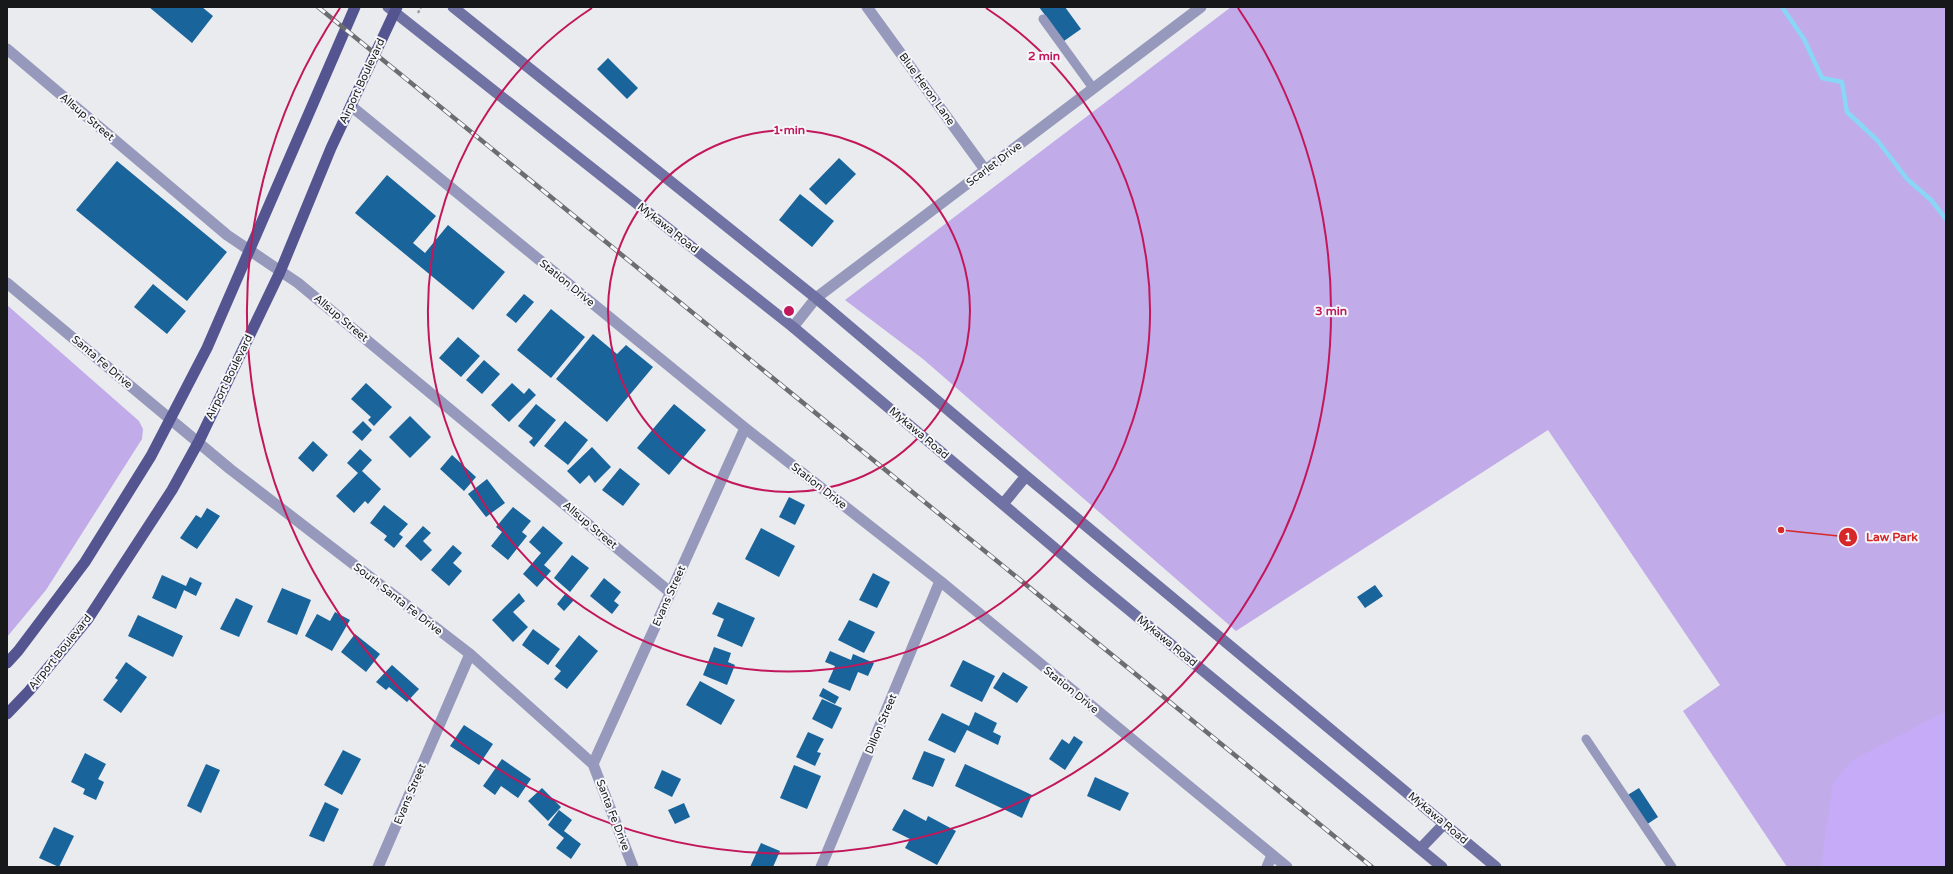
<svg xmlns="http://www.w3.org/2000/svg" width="1953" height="874" viewBox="0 0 1953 874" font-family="'Varela Round',sans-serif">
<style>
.green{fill:#c1ace9}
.forest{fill:#c6abf9}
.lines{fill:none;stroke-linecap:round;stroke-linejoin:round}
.stream{stroke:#89d6f7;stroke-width:4.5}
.building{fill:#19649a}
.path{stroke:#9c9ea0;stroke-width:2.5;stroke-dasharray:3 2;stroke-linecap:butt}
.service{stroke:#9799bc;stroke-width:9}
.minor{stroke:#9799bc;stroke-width:11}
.secondary{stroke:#7072a3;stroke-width:11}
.primary{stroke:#545590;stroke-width:11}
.rail-casing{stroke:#6c6d6f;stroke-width:4.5}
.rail{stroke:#f6f8fc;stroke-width:3;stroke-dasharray:9;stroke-linecap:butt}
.ring{fill:none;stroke:#c2185b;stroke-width:2}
.labels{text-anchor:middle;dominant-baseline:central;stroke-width:4;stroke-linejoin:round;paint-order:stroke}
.street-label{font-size:11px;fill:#171819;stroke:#f6f8fc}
.centre{fill:#c2185b;stroke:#f6f8fc;stroke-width:2}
.ring-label{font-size:12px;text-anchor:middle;font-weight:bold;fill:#c2185b;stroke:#f6f8fc;stroke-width:4;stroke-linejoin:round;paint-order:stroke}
.leader{fill:none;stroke:#d62828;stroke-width:1.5}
.callout-dot{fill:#d62828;stroke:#f6f8fc;stroke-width:1.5}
.mark-label{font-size:12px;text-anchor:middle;font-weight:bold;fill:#fff}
.callout-label{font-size:12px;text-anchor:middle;font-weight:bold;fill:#d62828;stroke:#f6f8fc;stroke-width:4;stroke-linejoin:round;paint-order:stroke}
</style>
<rect width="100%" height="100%" fill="#e9ebee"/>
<path class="green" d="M1231 7H1946V867H1787L1683 711 1720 685 1548 430 1236 631 923 359 845 300Z
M7 305 139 421 143 429 142 439 46 590 7 637Z"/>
<path class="forest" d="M1946 711V867H1821L1833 783 1853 760Z"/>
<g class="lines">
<path class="stream" d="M1782 7 1804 39 1822 78 1842 82 1847 112 1877 140 1907 179 1931 200 1946 219"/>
</g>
<path class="building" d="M149 7H202L213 16 192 43Z
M1039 7H1065L1081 29 1064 41Z
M608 58 638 88 627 99 597 69Z
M839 158 856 174 826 205 809 189Z
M117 161 227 252 187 301 76 210Z
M387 175 436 216 413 243 425 253 448 225 505 272 473 310 355 213Z
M800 194 834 221 812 247 779 220Z
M153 284 186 311 167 334 134 307Z
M524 294 534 302 516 323 506 315Z
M551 309 585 337 551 378 517 350Z
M593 334 617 354 626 345 653 367 607 422 556 379Z
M458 337 480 356 461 377 439 358Z
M484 360 500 374 482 394 466 380Z
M366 383 392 407 374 426 368 420 371 417 351 399Z
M512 383 524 394 529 388 536 395 509 422 491 405Z
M536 404 556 420 534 447 529 442 533 438 518 426Z
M674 404 706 430 669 475 637 448Z
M410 416 431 437 410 458 389 437Z
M363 421 372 430 362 441 352 432Z
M565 421 588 440 568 465 544 446Z
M313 441 328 455 313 472 298 458Z
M592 447 611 467 595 483 589 475 580 484 567 471Z
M360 449 372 460 362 471 381 489 368 504 365 501 354 513 336 496 358 473 347 463Z
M452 455 476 477 464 491 440 469Z
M620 468 640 484 623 506 602 490Z
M487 479 505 503 486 517 468 494Z
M789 497 805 505 795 525 779 517Z
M384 505 408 524 399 534 403 537 394 548 384 540 387 536 370 523Z
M513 507 531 521 522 532 527 536 508 560 491 546 502 532 496 527Z
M207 508 220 516 197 549 180 538 196 515 201 518Z
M423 526 431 533 423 541 432 550 421 561 405 546Z
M543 526 563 543 544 565 551 571 537 587 523 574 541 553 529 542Z
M761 528 795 546 779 577 745 559Z
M453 545 462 553 453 563 462 571 449 586 431 570Z
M572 555 589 568 570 592 554 578Z
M873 573 890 582 877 608 859 600Z
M162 575 186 586 190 577 202 583 196 596 184 590 176 609 152 598Z
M604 578 621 592 614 601 619 605 612 614 590 596Z
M1375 585 1383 596 1365 608 1357 597Z
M282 588 311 600 297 635 267 622Z
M519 593 525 601 513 612 528 627 513 642 492 620Z
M566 593 574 600 564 611 557 604Z
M236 598 253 606 239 637 220 629Z
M718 602 755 618 742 647 717 636 724 619 712 614Z
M335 612 350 620 332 651 305 636 317 614 330 621Z
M138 615 183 636 173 657 128 636Z
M849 620 875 632 864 653 838 640Z
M533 629 560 649 548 665 522 645Z
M355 634 380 654 366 672 341 652Z
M579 635 598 651 567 689 554 679 561 671 555 666Z
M714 647 731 653 728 662 735 665 727 685 703 675Z
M830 651 851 660 853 654 874 663 868 676 858 672 850 691 828 682 835 666 825 662Z
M963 660 995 676 982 702 950 686Z
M126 662 147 677 121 713 103 700 118 680 115 678Z
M392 665 419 689 407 702 389 687 386 690 376 682Z
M1003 672 1028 687 1017 703 993 688Z
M700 681 735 700 721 725 686 705Z
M823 688 839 697 835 704 819 696Z
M822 699 842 708 832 729 812 719Z
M975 712 997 723 993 732 1001 736 998 745 967 730 955 753 928 740 942 713 969 726Z
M464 725 493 744 479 765 450 746Z
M808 732 824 739 817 752 821 753 815 766 796 757Z
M1074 736 1083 742 1065 770 1049 759 1062 739 1069 744Z
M343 750 361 759 342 795 324 785Z
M924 751 945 759 933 787 912 779Z
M85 753 106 764 98 779 104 782 96 800 83 794 85 789 71 782Z
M502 759 531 779 518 798 501 786 495 795 483 786Z
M206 764 220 770 201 813 187 806Z
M965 764 1032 795 1022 818 955 786Z
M794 765 821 776 807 809 780 798Z
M662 770 681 779 672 797 654 788Z
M1095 777 1129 793 1120 811 1087 796Z
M542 788 561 807 548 821 528 801Z
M1639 788 1658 817 1646 825 1626 796Z
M325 802 339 809 324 842 309 836Z
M684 803 690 817 675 824 668 810Z
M904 809 926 821 928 816 956 831 937 865 905 848 910 839 892 830Z
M559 810 572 820 564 831 581 844 571 859 556 848 564 838 548 825Z
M54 827 74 836 59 867 39 858Z
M761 843 780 851 773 867H750Z"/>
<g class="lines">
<path class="path" d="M418 13 421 7"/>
<path class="service" d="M1043 19 1093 88
M1586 739 1672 867"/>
<path class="minor" d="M867 7 986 171
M7 49 227 235 298 283 671 593
M351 106 745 428 940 581 1287 867
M7 283 230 469 470 654 593 764 633 867
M793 327 816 298 1201 7
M593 764 745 428
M378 867 470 654
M821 867 940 581
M1267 867 1272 855"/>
<path class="secondary" d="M388 7 793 327 1089 577 1442 867
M453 7 816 298 1026 476 1496 867
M1003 504 1026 476
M1420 849 1444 824"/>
<path class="primary" d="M7 663 18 651 85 562 151 456 207 348 355 7
M7 714 29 691 88 619 172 490 199 441 280 272 331 148 397 7"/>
<g class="rail-casing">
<path id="rail" d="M318 7 1372 867"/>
</g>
<use href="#rail" class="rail"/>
</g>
<g class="ring">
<circle cx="789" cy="311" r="181"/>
<path d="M986 8A361 361 0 1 1 592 8"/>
<path d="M1238 8A542 542 0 1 1 340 8"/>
</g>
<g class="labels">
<g class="street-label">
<text transform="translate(362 81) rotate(-65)">Airport Boulevard</text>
<text transform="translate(927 89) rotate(54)">Blue Heron Lane</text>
<text transform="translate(87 117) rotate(40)">Allsup Street</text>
<text transform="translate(994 164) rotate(-37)">Scarlet Drive</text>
<text transform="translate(668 228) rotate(38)">Mykawa Road</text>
<text transform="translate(567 283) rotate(39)">Station Drive</text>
<text transform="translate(341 318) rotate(40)">Allsup Street</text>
<text transform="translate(102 362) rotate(40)">Santa Fe Drive</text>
<text transform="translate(229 377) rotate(-64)">Airport Boulevard</text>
<text transform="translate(919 433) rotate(40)">Mykawa Road</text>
<text transform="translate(819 486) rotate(38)">Station Drive</text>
<text transform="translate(590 525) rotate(40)">Allsup Street</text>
<text transform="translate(669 596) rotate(-66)">Evans Street</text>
<text transform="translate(398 599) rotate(38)">South Santa Fe Drive</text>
<text transform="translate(1167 641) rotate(39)">Mykawa Road</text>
<text transform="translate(60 652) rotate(-51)">Airport Boulevard</text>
<text transform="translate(1071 690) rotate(39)">Station Drive</text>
<text transform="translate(881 724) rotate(-67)">Dillon Street</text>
<text transform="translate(410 794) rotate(-67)">Evans Street</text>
<text transform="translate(613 815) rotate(69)">Santa Fe Drive</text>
<text transform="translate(1438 818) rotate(40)">Mykawa Road</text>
</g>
</g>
<circle cx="789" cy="311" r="6" class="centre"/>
<g class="ring-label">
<text x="1044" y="60">2 min</text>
<text x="789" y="134">1 min</text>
<text x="1331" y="315">3 min</text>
</g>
<path class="leader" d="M1781 530L1848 537"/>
<g class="callout-dot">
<circle cx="1781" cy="530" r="4"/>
<circle cx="1848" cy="537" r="10"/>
</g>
<g class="mark-label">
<text x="1848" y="541">1</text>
</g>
<g class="callout-label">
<text x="1892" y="541">Law Park</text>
</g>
<rect width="1953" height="874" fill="none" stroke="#171819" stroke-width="16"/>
</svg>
